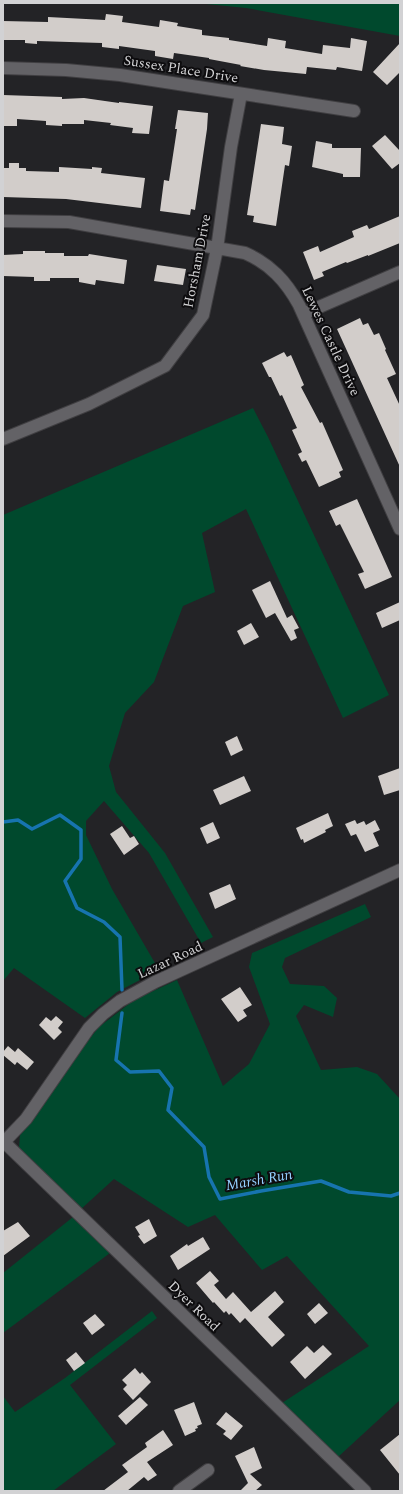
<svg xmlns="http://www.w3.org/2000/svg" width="403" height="1494" viewBox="0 0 403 1494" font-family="Spectral,serif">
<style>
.green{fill:#00492d}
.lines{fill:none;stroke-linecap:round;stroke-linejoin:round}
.stream{stroke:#1774af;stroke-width:3.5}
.building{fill:#d2cdca}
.minor-casing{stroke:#403f42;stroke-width:14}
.minor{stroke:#636266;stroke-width:12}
.labels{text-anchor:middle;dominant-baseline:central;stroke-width:4;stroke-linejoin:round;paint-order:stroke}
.street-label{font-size:14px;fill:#d2d2d4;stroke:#0d0c0e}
.water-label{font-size:15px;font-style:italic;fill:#93cefe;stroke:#0d0c0e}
</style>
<rect width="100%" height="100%" fill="#232326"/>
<path class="green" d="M196 3H400V36L246 8Z
M253 408 268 437 389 695 343 718 246 509 202 533 215 592 183 606 154 682 125 713 109 766 116 792 165 853 213 937 201 943 149 853 104 801 86 821V835L112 889 159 970 117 992 85 1018 14 968 3 981V515Z
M365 904 371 917 285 958 282 967 290 984 324 986 337 998 333 1017 304 1005 296 1016 321 1070 357 1067 377 1074 400 1099V1400L338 1457 282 1403 369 1346 287 1256 262 1270 215 1215 188 1227 114 1179 80 1210 19 1148 20 1135 74 1058 99 1027 134 1000 177 980 223 1086 249 1064 270 1024 249 967 252 953Z
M73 1217 110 1253 3 1333V1273Z
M152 1311 157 1318 70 1385 116 1444 53 1491H3V1396L15 1412 65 1378Z"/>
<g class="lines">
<path class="stream" d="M3 822 18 820 32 829 60 815 81 830V859L65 881 77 908 104 922 120 937 122 990
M122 1013 116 1060 130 1072 159 1071 172 1088 168 1110 204 1147 209 1177 220 1199 261 1191 321 1181 349 1192 391 1196 400 1193"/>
</g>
<path class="building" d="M106 14 123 16 122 22 159 27 160 20 178 23 177 26 202 30V35L229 38V40L267 46 268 38 286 41 285 48 322 54 323 45 350 48 351 38 367 41 362 71 337 67 336 70 307 67 306 74 264 70 240 66 241 65 209 59V58L174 53 173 59 155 56V51L119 46V49L102 47V43L37 41V44L25 43V40H3V21L48 22V17L105 20Z
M400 43V72L387 85 373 72Z
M3 95 62 97V99L84 98 119 103V102L153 106 149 134 132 133 133 128 110 125 111 123 84 120V124H62V126L46 125V121L17 119V126H3Z
M178 110 208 113 207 129 195 210 191 209 190 215 160 211 164 180 169 181 177 129H175Z
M261 124 284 127 282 144 292 146 289 166 285 165 276 226 253 222 254 216 247 215Z
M385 135 400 151V163L392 169 372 146Z
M316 141 332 144V148H361L360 177H343V174L312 167Z
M9 163H19V168H26V171L59 172V167L92 169V167L102 168 101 173 145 178 141 208 66 199 3 197V168H9Z
M400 216V243L368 256V255L347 263 346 262 322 272 324 276 314 280 303 252 318 246 320 252 354 237 352 231 367 225 369 229Z
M23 251H45V253H64V256H88L89 254 127 260 124 284 96 280 95 285 79 282V278H50V281H34V277L3 276V255L23 254Z
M157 265 186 269 183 285 154 281Z
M360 318 363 325 368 323 374 335 379 333 386 349 385 350 396 374 387 378 400 406V467L337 329Z
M284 352 287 357 291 355 304 385 301 387 320 423 322 422 343 470 339 472 341 477 319 487 306 460 302 462 298 454 302 452 292 430 297 428 282 395 280 396 271 377H269L262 363Z
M357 499 392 577 365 589 358 574 364 572 340 524 336 526 329 511Z
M270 581 287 618 292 615 299 628 294 630 297 638 291 641 275 613 266 618 252 590Z
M400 602V620L382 628 376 613Z
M251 623 259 637 244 645 237 631Z
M237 736 243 750 231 756 225 742Z
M400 768V790L384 795 378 776Z
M244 776 251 791 220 805 213 790Z
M328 813 333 826 325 830 326 832 304 843 303 839 301 840 296 828Z
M355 820 357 824 364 821 366 825 375 820 380 830 373 833 379 846 365 852 356 834 351 836 345 824Z
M213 822 220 838 207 844 200 828Z
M122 826 130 838 134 836 139 844 124 855 110 834Z
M230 884 236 899 215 909 209 893Z
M240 987 252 1005 243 1010 247 1016 238 1022 221 999Z
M56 1016 63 1022 58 1028 62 1032 54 1040 39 1025 46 1017 51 1021Z
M8 1046 15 1052 18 1048 34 1062 27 1070 17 1062 15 1065 3 1055V1052Z
M149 1219 157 1236 144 1244 138 1236 140 1235 135 1227Z
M18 1222 30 1236 3 1256V1231Z
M203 1237 210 1249 178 1270 170 1256 187 1244 188 1246Z
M210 1271 219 1281 214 1285 226 1299 233 1292 251 1312 275 1291 284 1302 268 1317 285 1335 272 1347 245 1318 240 1323 231 1313 229 1315 226 1311 224 1313 214 1302 213 1303 196 1283Z
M319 1303 328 1313 315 1324 307 1314Z
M95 1314 105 1325 92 1335 83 1323Z
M323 1345 332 1354 305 1379 290 1362 307 1346 314 1353Z
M76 1352 85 1363 74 1371 66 1360Z
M135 1368 140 1374 142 1372 151 1382 133 1400 123 1389 127 1385 122 1380Z
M140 1397 148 1405 126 1425 118 1416Z
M194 1402 202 1424 197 1426 198 1428 195 1429 196 1431 185 1436 174 1410Z
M226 1412 243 1426 231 1440 223 1434 226 1431 216 1424Z
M163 1430 173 1445 147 1462 157 1475 148 1481 144 1477 127 1491H103L128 1472 122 1465 147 1447 145 1443Z
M400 1434V1475L380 1450Z
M254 1447 262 1468 250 1474 262 1485 255 1491H240L248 1483 235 1456Z"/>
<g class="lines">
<g class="minor-casing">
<path id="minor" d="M3 68 66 70 120 75 354 111
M3 221 69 222 245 253C270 264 286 281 299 305L400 529
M303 314 400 272
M3 439 89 404 165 366 203 315 217 249 231 147 241 94
M3 1141 365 1491
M4 1142 26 1119 89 1028 103 1014 120 1001 155 982 400 870
M179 1491 208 1470"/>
</g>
<use href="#minor" class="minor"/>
</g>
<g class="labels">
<g class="street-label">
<text transform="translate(181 69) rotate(9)">Sussex Place Drive</text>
<text transform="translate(197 261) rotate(-79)">Horsham Drive</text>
<text transform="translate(331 341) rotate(65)">Lewes Castle Drive</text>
<text transform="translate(170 960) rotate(-25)">Lazar Road</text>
<text transform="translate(194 1306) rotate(44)">Dyer Road</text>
</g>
<g class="water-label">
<text transform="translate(259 1180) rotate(-10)">Marsh Run</text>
</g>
</g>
<rect width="403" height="1494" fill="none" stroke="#d2d2d4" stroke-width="8"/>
</svg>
